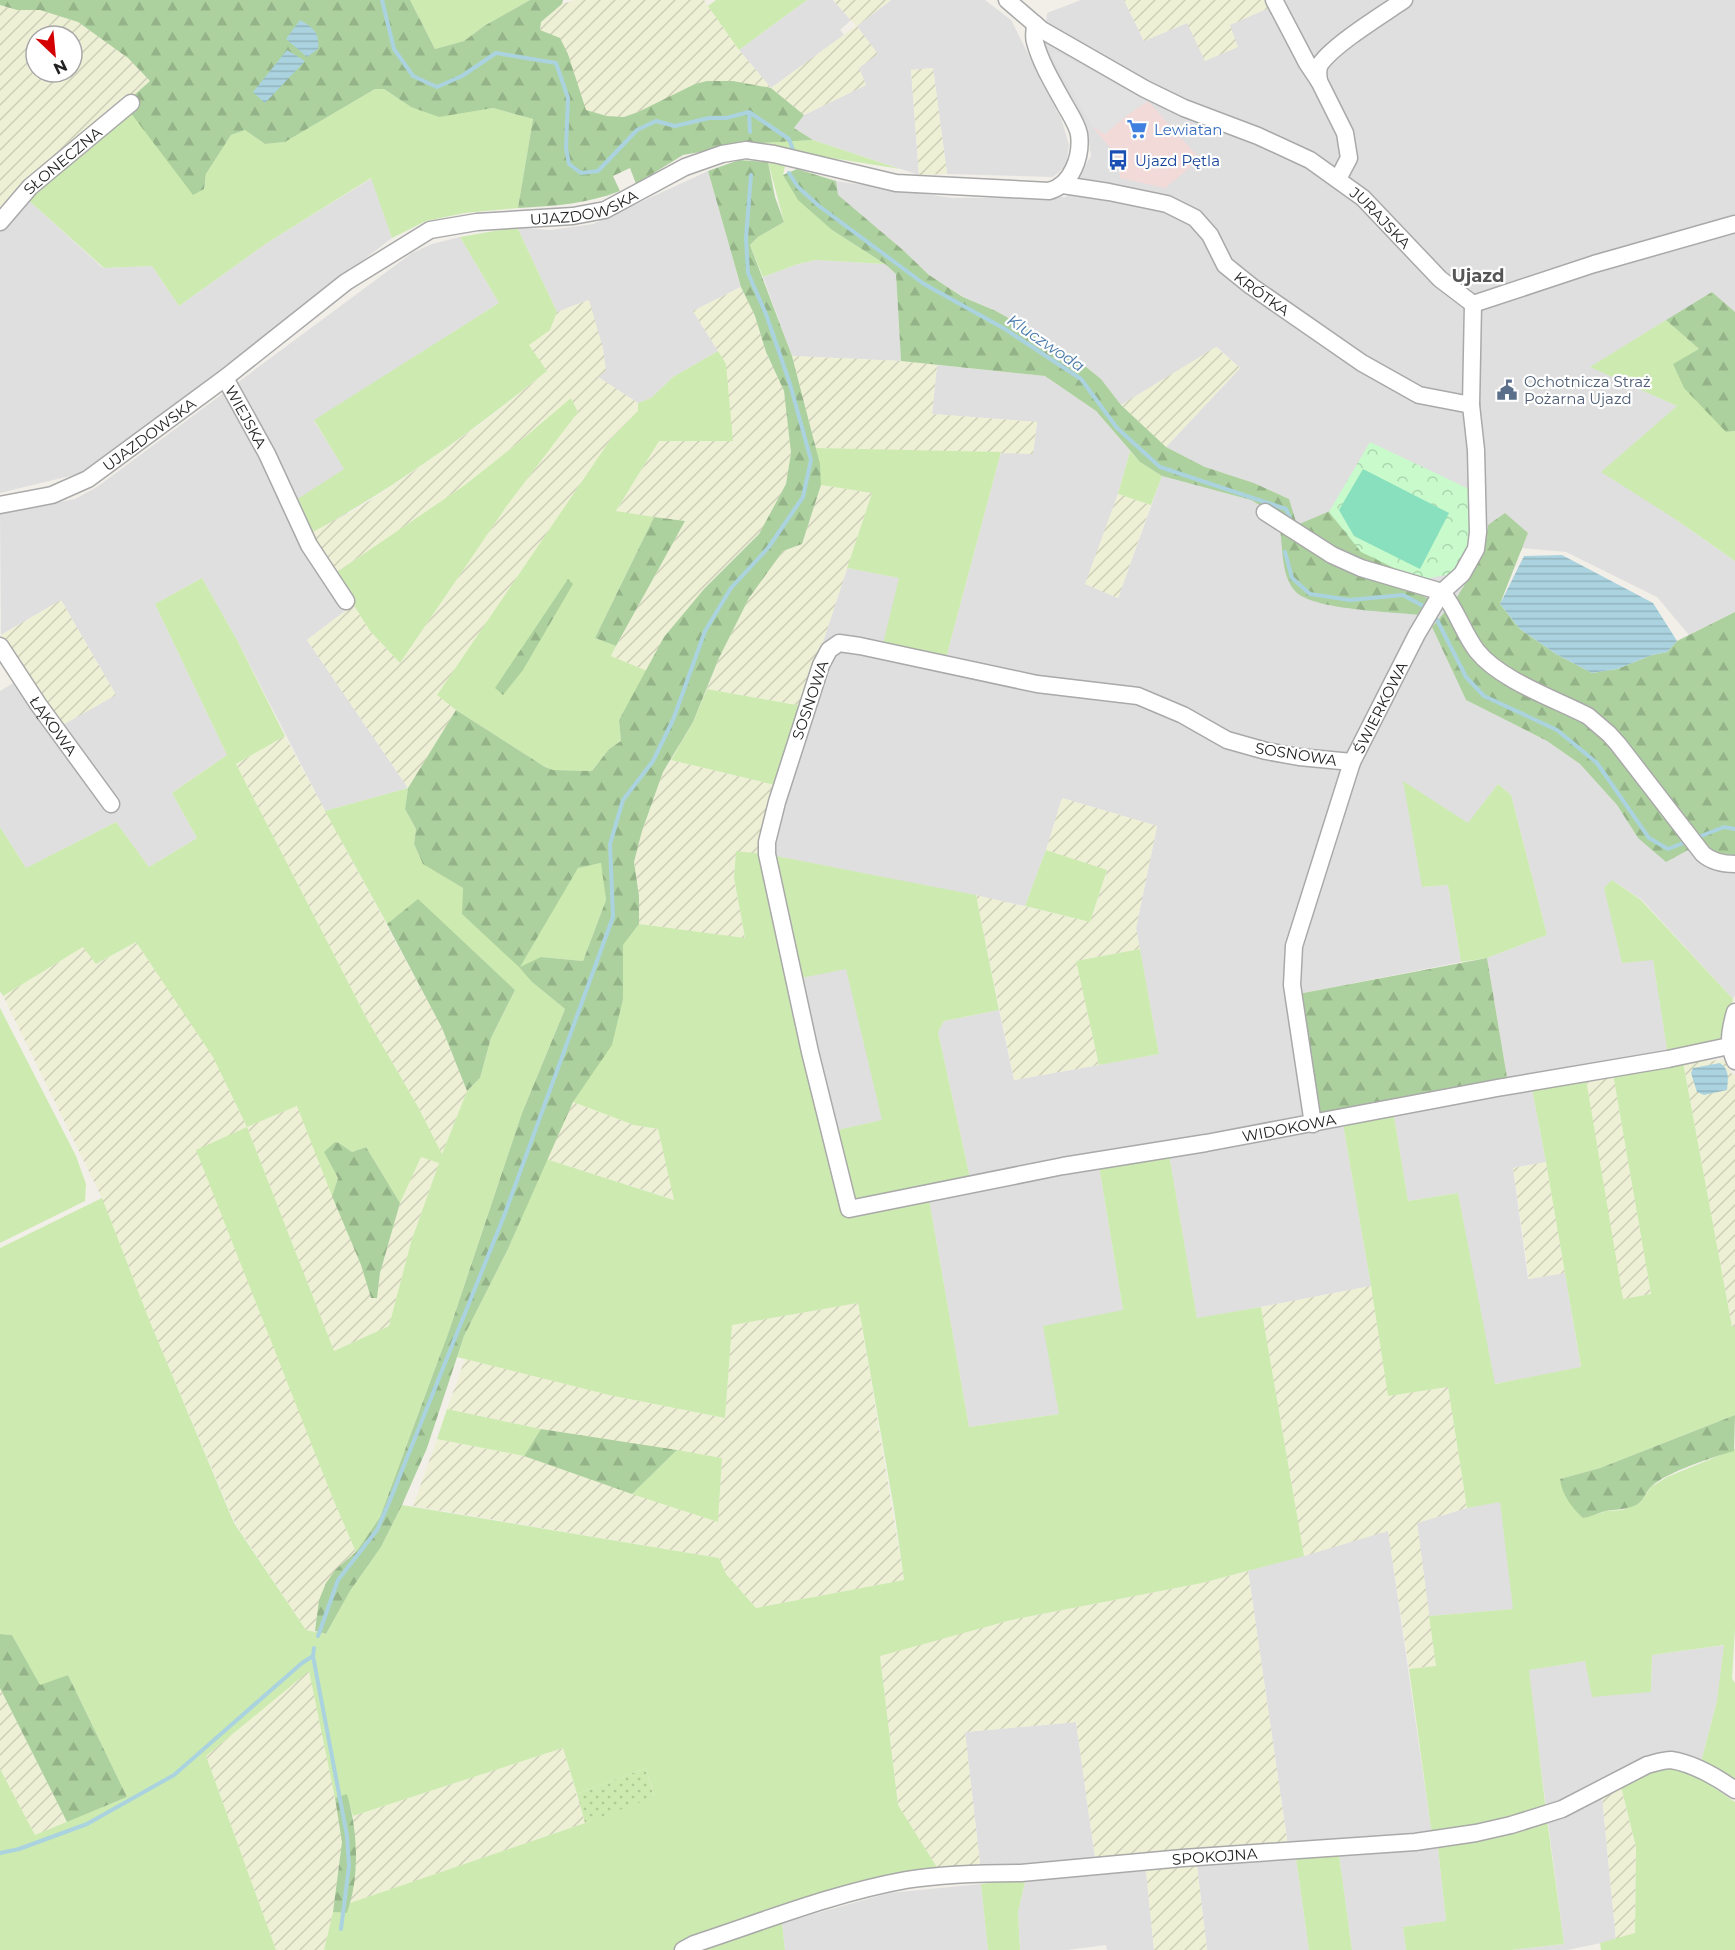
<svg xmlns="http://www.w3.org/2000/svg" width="1735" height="1950" viewBox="0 0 1735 1950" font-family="Montserrat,sans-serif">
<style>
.residential{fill:#e0dfdf}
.commercial{fill:#f2dad9}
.farmland{fill:url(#farmland-furrows);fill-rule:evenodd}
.grass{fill:#cdebb0;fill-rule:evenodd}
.forest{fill:url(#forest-firs);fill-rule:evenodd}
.park{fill:url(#park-crowns)}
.garden{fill:url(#garden-dots)}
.pitch{fill:#88e0be}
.parking{fill:#e2e2e2}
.water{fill:url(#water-rules)}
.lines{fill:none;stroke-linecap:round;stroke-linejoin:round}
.stream{stroke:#aad3df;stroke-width:4}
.minor-casing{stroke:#a9a9a9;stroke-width:19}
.minor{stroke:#fff;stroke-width:16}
.labels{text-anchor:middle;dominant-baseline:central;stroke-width:4.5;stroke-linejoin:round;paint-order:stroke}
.shop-label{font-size:15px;fill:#366cbe;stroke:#fff;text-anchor:start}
.street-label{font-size:15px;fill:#222;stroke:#fff}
.transit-label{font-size:15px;fill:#164399;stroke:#fff;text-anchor:start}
.service-label{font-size:15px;fill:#4e5e75;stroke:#fff;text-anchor:start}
.water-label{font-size:16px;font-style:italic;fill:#4a7aab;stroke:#fff}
.quarter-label{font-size:18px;font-weight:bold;fill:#555;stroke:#fff}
</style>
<defs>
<pattern id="farmland-furrows" width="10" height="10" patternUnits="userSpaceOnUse" patternTransform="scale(1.5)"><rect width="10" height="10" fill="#eef0d5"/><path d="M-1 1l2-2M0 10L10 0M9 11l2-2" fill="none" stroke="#ccceb7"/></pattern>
<pattern id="forest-firs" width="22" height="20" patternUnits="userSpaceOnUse" patternTransform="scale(1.5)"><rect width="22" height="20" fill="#add19e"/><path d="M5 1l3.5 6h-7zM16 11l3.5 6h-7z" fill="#95b388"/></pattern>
<pattern id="park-crowns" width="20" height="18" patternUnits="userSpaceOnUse" patternTransform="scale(1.5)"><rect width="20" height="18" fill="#c8facc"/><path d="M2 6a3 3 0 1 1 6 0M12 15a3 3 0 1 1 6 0" fill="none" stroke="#acd6af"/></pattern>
<pattern id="garden-dots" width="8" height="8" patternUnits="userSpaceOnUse" patternTransform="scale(1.5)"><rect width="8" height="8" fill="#cdebb0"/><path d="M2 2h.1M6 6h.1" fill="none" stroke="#b0c997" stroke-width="1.8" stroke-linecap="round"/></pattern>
<pattern id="water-rules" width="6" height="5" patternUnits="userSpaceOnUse" patternTransform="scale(1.5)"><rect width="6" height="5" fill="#aad3df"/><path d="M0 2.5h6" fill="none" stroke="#92b5bf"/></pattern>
</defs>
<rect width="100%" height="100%" fill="#f2efe9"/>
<path class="residential" d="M807 0H833L851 20 840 30 844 35 771 88 739 50Z
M891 0H985L1011 20 1062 121 1069 145 1066 166 1053 177 947 174 933 68 911 70 919 175 813 140 794 128 804 115 866 85 859 68 857 26Z
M1081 0H1124L1144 41 1187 23 1229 25 1271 7 1267 0H1735V312L1712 292 1591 367 1677 406 1675 519 1735 561V612L1689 635 1657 597 1566 552 1522 548 1528 533 1488 525 1484 553 1457 597 1432 627 1466 700 1547 741 1580 764 1617 805 1638 838 1703 842 1735 857V995L1733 999 1642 900 1612 880 1622 963 1653 959 1668 1055 1508 1083 1487 958 1547 935 1511 795 1498 784 1423 887 1448 885 1461 962 1298 994 1309 1120 970 1178 938 1032 944 1021 999 1010 1014 1080 1159 1054 1136 928 1157 826 1062 798 1046 850 1025 906 771 855 802 706 847 568 900 578 946 658 1001 452 1033 454 1037 422 932 414 937 365 1045 376 1096 411 1130 451 1118 494 1086 584 1118 598 1162 476 1251 500 1284 520 1291 536 1289 499 1254 483 1205 467 1166 447 1240 368 1217 347 1121 405 1101 379 1080 362 1037 334 996 311 964 297 929 275 903 250 837 195 836 181 953 198 1066 197 1091 156 1087 128 1044 50 1047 13Z
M708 171 741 287 693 311 718 351 673 377 651 398 638 403 598 377 588 300 557 312 517 227 550 230 593 224Z
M372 178 392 238 86 472 0 493V230L26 198 103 268 152 266 179 306 267 243Z
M460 237 499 303 314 421 345 470 353 605 307 640 408 788 325 811 237 640 202 578 155 604 227 755 172 793 197 838 149 867 116 822 26 868 0 827V691L28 674 116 695 61 600 1 635 0 513 75 499 97 487 412 253 432 244Z
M816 260 885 264 896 274 901 361 792 356 763 277 798 264Z
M846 968 883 1120 833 1131 796 979Z
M1532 1089 1546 1162 1513 1168 1528 1279 1565 1273 1581 1368 1494 1384 1458 1193 1408 1201 1394 1116Z
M1343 1124 1371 1286 1197 1319 1169 1154Z
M1099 1166 1123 1310 1059 1414 969 1427 929 1199Z
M1500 1501 1514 1609 1429 1616 1417 1523 1467 1508Z
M1388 1530 1432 1835 1288 1846 1248 1571Z
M1725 1645 1717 1701 1701 1762 1602 1796 1616 1940 1567 1950H1511L1564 1944 1528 1670 1585 1661 1651 1692 1652 1655Z
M1076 1722 1096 1865 981 1873 965 1732Z
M1438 1848 1446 1921 1403 1927 1406 1950H1352L1339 1855Z
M1296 1858 1309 1950H1207L1197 1866Z
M1146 1871 1154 1950H1107L1106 1945 1067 1950H1020L1018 1912 1026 1878Z
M981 1884 988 1950H785L782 1923 889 1893Z"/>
<path class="commercial" d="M1148 101 1200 159 1165 188 1120 178V160L1092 126 1105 134 1127 115Z"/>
<path class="farmland" d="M576 0H704L739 50 771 88 856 26 833 0H891L857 26 878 54 859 68 866 85 804 115 771 88 638 112 624 117 607 116 585 110 568 54 540 30 541 22 562 4Z
M1124 0H1267L1271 7 1230 25 1238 47 1205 61 1187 23 1144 41Z
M0 5 17 10H40L78 22 128 58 150 81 26 198 0 229ZM36 36H72V72H36Z
M933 68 947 174 919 175 911 70Z
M741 287 755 316 766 353 784 391 791 453 786 484 759 534 704 589 664 637 647 671 611 656 685 521 616 512 659 440 726 364 693 311Z
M589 300 603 348 606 371 598 377 638 403V411L610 440 438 694 456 710 408 788 307 640 353 605 370 631 400 663 506 507 578 412 571 398 518 443 465 485 334 574 310 533 357 509 407 476 490 417 547 371 528 345 550 330 557 312Z
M1216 347 1240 368 1166 447 1121 405Z
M792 356 901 361 937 365 932 414 1037 422 1033 454 816 448Z
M821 485 872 493 802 706 707 689 720 656 749 598 783 551 802 544Z
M1118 494 1151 505 1118 598 1085 584Z
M61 600 116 695 61 726 1 635Z
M285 736 442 1028 467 1091 442 1154 417 1105 367 1019 236 764Z
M671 760 775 785 764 855 736 852 734 878 745 939 639 924V896L634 862 642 831 663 772Z
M1062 798 1157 826 1136 928 1140 949 1076 961 1099 1065 1014 1080 976 895 1090 922 1107 871 1046 850Z
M136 942 213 1056 247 1127 297 1106 361 1265 371 1298H377L380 1273 400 1203 421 1156 439 1163 411 1242 389 1326 334 1351 247 1127 333 1499 356 1552 336 1569 319 1600 315 1631 306 1630 235 1523 150 1322 99 1192 3 996 83 947 97 964Z
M1724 1060 1731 1073 1735 1075V1327H1732L1683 1062Z
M1613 1074 1651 1294 1622 1299 1586 1079Z
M573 1102 634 1125 658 1129 675 1200 546 1159Z
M1546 1162 1565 1273 1529 1279 1513 1168Z
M1371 1286 1388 1396 1448 1387 1467 1508 1417 1523 1436 1666 1409 1669 1388 1531 1304 1556 1261 1307Z
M858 1303 904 1580 756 1608 726 1574 719 1558 413 1506 437 1439 524 1456 718 1522 722 1458 541 1429 447 1409 465 1359 609 1395 725 1418 732 1325Z
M1248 1571 1288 1846 1096 1865 1076 1722 965 1732 981 1873 943 1877 898 1805 880 1655 1011 1620 1202 1583Z
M309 1670 335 1798 342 1842 333 1912 324 1950H276L206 1756Z
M0 1688 67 1822 35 1835 0 1769Z
M563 1748 585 1823 350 1903 356 1867 353 1816Z
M1621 1786 1636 1847 1635 1933 1616 1940 1602 1796Z
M1197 1866 1207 1950H1154L1146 1871Z"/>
<path class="grass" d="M410 0H530L484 26 464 41 435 49Z
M716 0H807L739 50 708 6Z
M375 89H384L411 107 469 111 493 108 533 119 518 208 465 213 426 221 392 238 371 178 267 243 179 306 152 266 104 268 26 198 124 104 204 189 206 174 231 135 245 130 265 144 285 142Z
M813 140 900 169 745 144Z
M768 162 785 166 783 175 832 230 885 264 816 260 798 264 763 277 750 245 758 237 784 222Z
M517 227 557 312 550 330 529 345 547 371C472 431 395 488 311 533L293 502 344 469 314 420 499 303 460 237Z
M1666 320 1699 349 1726 432 1735 431V561L1675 519 1601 472 1677 406 1590 367Z
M718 351 726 364 733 441H659L616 511 654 517 595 638 616 646 611 656 647 671 619 720 621 741 609 749 592 771 553 770 545 767 456 710 437 695 610 440 638 411V403L651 398 673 377Z
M571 398 578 412 506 507 400 663 370 631 334 574 465 485 518 443Z
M816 448 1001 452 946 658 883 644 899 578 847 568 872 493 821 485Z
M1130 451 1140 462 1162 476 1151 505 1118 494Z
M202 578 237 640 285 736 236 764 367 1019 417 1105 442 1154 467 1091 480 1078 491 1038 515 990 418 900 387 924 325 811 408 788 405 809 416 829 414 844 423 863 463 888 602 863 606 900 583 961 541 957 532 982 565 1009 522 1113 449 1331 380 1517 356 1552 333 1499 196 1150 247 1127 213 1057 136 942 96 964 83 947 3 996 0 991V827L26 868 116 822 149 867 197 838 172 793 227 755 155 604ZM297 1106 332 1196 338 1178 325 1152 339 1143 352 1152 366 1147 400 1203 421 1157 439 1163 411 1242 389 1326 334 1351 247 1127Z
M707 689 802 706 775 785 671 760 693 722Z
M1403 781 1468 823 1498 784 1511 795 1547 935 1487 958 1461 962 1448 885 1422 887Z
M1046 850 1107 870 1090 922 1025 906Z
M736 851 771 855 976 895 999 1010 944 1021 938 1032 970 1178 900 1192 856 1198 850 1193 833 1131 882 1120 846 969 791 980 846 1209 929 1199 969 1427 1059 1414 1043 1326 1123 1310 1099 1166 1169 1154 1197 1318 1261 1307 1304 1556 1202 1583 1011 1620 880 1656 898 1805 943 1877 892 1875 676 1950H324L333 1912 347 1913 350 1903 585 1823 654 1796 646 1768 577 1794 563 1748 353 1816 347 1795 335 1798 309 1671 206 1756 276 1950H0V1769L35 1835 127 1797 68 1675 40 1686 12 1635 0 1634V1248L102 1198 150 1322 234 1523 306 1630 326 1634 350 1591 381 1547 402 1505 719 1558 726 1574 756 1608 904 1580 894 1509 858 1303 732 1325 725 1418 609 1395 457 1357 464 1336 507 1251 546 1159 674 1200 658 1129 634 1125 573 1102 589 1077 623 999V944L639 924 745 938 734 878Z
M1612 880 1641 900 1733 999 1724 1038 1713 1048 1668 1055 1653 960 1622 963 1604 888Z
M1140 949 1159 1054 1099 1065 1076 961Z
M0 1008 76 1156 86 1184 85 1201 0 1243Z
M1683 1062 1732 1327H1735V1415L1600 1468 1560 1479 1583 1518 1607 1511 1622 1510 1640 1503 1651 1487 1667 1477 1735 1449V1629L1732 1678 1735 1683V1785L1701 1762 1717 1701 1724 1645 1652 1655 1651 1692 1592 1697 1585 1661 1529 1670 1546 1811 1432 1835 1409 1669 1436 1666 1429 1616 1513 1609 1500 1502 1467 1508 1448 1387 1388 1396 1371 1286 1343 1124 1394 1116 1408 1201 1458 1193 1495 1384 1581 1367 1546 1162 1532 1089 1586 1079 1623 1299 1651 1294 1613 1074Z
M447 1409 541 1429 524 1456 437 1439Z
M677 1450 722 1458 718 1522 632 1494Z
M1670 1767 1693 1773 1735 1802V1950H1601L1600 1943 1635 1933 1636 1847 1621 1786 1649 1771Z
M1547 1819 1564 1944 1511 1950H1406L1403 1927 1446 1921 1438 1848Z
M1339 1855 1352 1950H1309L1296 1858Z
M1026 1878 1018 1912 1020 1950H988L981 1884Z
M782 1923 785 1950H703Z"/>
<path class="forest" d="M0 0H410L435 49 464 41 484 26 530 0H563L562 4 541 22 540 30 560 38 568 54 586 110 607 116 624 117 638 112 695 84 707 81H733L771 88 804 115 794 128 813 140 745 144 683 155 636 184 630 168 613 176 620 191C587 204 554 206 518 208L533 119 493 108 439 117 411 107 384 89H375L285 142 265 144 245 130 231 135 206 174 204 189 193 195 124 104 150 81 128 58 78 22 40 10H17L0 5Z
M739 160 768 162 775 197 784 222 758 237 750 245 792 356 820 464 821 485 802 544 783 551 749 598 719 658 693 722 663 772 642 831 634 862 639 896V924L623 945V999L612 1045 573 1102 507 1251 464 1336 427 1448 402 1505 381 1547 350 1591 326 1634 315 1631 319 1600 326 1583 336 1569 356 1552 380 1517 449 1331 522 1113 565 1009 532 982 519 967 462 914 463 888 423 864 414 844 416 829 405 809 408 788 456 710 545 767 553 770 592 771 609 749 621 741 619 720 664 637 704 589 759 534 786 484 791 453 784 391 766 352 755 316 741 287 708 171ZM601 863 606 900 583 961 541 957 520 967 578 868Z
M797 169 836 181 838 195 903 250 929 275 963 297 996 311 1037 334 1080 362 1101 379 1121 405 1166 447 1205 467 1254 483 1289 499 1297 525 1330 511 1419 580 1357 563 1251 500 1162 476 1140 462 1096 411 1045 376 901 361 896 274 885 264 832 230 798 200 783 175Z
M1712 292 1735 312V431L1726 432 1684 388 1673 364 1699 349 1666 320Z
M1505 513 1528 533 1500 604 1520 629 1556 654 1592 673 1617 669 1652 655 1667 652 1677 641 1735 612V857L1720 856 1703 842 1666 862 1638 838 1617 805 1580 764 1547 741 1466 700 1432 627 1457 597 1484 553 1488 525Z
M654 517 685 521 616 646 595 638Z
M1280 529 1429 599 1421 615C1395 612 1311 610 1295 591 1281 575 1283 549 1280 529Z
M568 579 573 584 523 670 503 695 495 688Z
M418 899 515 990 491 1038 480 1078 467 1091 442 1028 387 924Z
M1487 958 1508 1083 1318 1115 1298 994Z
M335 1142 339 1143 352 1152 366 1147 400 1203 380 1273 377 1298H371L361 1265 332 1196 338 1178 324 1152Z
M1735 1415 1734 1451C1713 1457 1667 1472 1652 1486 1646 1491 1644 1500 1638 1504 1628 1510 1616 1509 1606 1511 1598 1513 1591 1517 1583 1518 1572 1508 1562 1495 1560 1479L1600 1468Z
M541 1429 677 1450 632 1494 524 1456Z
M0 1634 12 1635 40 1685 68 1675 127 1797 67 1822 0 1688Z
M347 1794C358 1832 360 1876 347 1913L333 1912 342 1842 335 1798Z"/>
<path class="park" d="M1370 442 1469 489 1471 540 1464 557 1452 574 1419 580 1361 552 1329 512Z"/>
<path class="garden" d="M646 1768 654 1797 585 1823 577 1794Z"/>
<path class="pitch" d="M1363 469 1449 513 1420 569 1354 536 1339 510Z"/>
<path class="parking" d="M1054 50 1139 97 1148 101 1127 115 1105 134 1092 126 1051 55Z"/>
<path class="water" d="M300 20C313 27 320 33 318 49L307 57 286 39Z
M287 50 305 61 265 103 253 92Z
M1562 555 1653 603 1677 641 1667 652 1652 655 1617 669 1592 673 1556 654 1520 629 1500 604 1524 556Z
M1720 1063C1730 1070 1728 1079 1727 1090L1704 1095 1697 1092 1691 1073 1693 1068Z"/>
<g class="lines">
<path class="stream" d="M382 0 394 49 413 76 437 87 462 76 496 53 556 63 568 98 566 148 569 164 581 173 598 171 637 130 656 121 675 126 709 118H726L749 112 789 139 795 155
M749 112 750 132
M789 173 798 187 819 206 924 284 1005 329 1081 379 1117 428 1160 467 1286 509 1290 518
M1285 552 1292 578 1310 594 1350 600 1403 595 1425 607
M1435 616 1466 677 1484 696 1557 730 1597 763 1649 838 1668 849 1686 842
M1696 838 1724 827 1735 829
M318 1636 338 1580 377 1530 388 1505 504 1216 613 917 610 844 623 800 653 761 673 720 705 631 731 588 768 548 803 497 811 460 790 384 766 314 748 273 746 238 751 175
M314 1648 313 1656 347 1836 349 1866 341 1929
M0 1853 19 1849 87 1824 174 1775 302 1663 313 1656"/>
<g class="minor-casing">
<g id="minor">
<path id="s1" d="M1007 0 1042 30 1145 89 1184 108 1258 136 1310 160 1363 198 1440 279 1473 304"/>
<path d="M1274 0 1307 63 1319 81"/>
<path d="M1338 179 1349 158 1345 133 1319 81C1318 74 1317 68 1321 63 1336 43 1382 15 1404 0"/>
<path id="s2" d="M1063 185 1109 192 1167 204 1195 218 1210 235 1225 265 1251 286 1362 363 1419 395 1471 405"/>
<path id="s3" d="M0 222 30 187 131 103"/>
<path d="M1473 304 1594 264 1735 224"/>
<path id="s4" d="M225 378 267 454 309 545 346 601"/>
<path id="s5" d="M0 505 52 495 88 479 225 378 346 282 430 230 477 222 573 216 605 210 685 167 722 154 746 150 774 154 896 183 1049 191C1072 185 1082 156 1079 134 1077 124 1070 114 1065 105 1054 85 1041 64 1035 42 1033 37 1035 30 1035 24"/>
<path d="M1265 512 1332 555 1361 568 1442 592C1457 610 1463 633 1477 651 1500 680 1555 699 1588 716L1609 734 1618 744 1703 854C1712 862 1723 864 1735 864"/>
<path id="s6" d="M0 646 38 704 111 804"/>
<path id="s7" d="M1352 762 1299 757 1266 751 1227 740 1183 715 1138 696 1037 684 860 646 839 643 829 650 821 665 777 802 767 842V854L810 1052 849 1209 1063 1166 1206 1143 1497 1088 1668 1059 1729 1046"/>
<path d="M1735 1012C1730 1030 1727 1044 1735 1061"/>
<path id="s8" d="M1313 1124 1292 985 1294 946 1352 762 1417 634 1442 592 1462 574 1476 549 1478 532 1476 450 1471 405 1473 304"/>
<path id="s9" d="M683 1950 694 1944C764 1921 834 1893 906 1880 944 1874 984 1873 1021 1873L1183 1858 1415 1842 1476 1833 1511 1825 1562 1809 1647 1765C1655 1763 1663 1760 1671 1760 1692 1763 1718 1778 1735 1790"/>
</g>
</g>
<use href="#minor" class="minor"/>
</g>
<defs>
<g id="supermarket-bare" transform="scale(1.62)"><path d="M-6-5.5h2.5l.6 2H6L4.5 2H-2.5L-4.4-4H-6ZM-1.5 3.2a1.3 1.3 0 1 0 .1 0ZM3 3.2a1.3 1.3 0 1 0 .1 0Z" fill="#3f7fe0" stroke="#fff" stroke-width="2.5" paint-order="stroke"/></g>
<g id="bus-bare" transform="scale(1.62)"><path d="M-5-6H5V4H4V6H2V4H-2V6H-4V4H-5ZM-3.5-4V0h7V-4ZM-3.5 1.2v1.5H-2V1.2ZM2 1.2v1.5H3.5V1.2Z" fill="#1a4fb4" stroke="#fff" stroke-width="2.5" paint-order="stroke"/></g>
<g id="civic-bare" transform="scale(1.62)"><path d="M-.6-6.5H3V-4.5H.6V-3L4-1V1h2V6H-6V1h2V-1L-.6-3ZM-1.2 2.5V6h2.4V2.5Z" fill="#5c6f8a" stroke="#fff" stroke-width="2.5" paint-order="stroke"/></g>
</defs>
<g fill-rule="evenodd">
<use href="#supermarket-bare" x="1137" y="129"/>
<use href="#bus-bare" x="1118" y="160"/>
<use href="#civic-bare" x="1507" y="390"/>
</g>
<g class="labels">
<g class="shop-label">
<text x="1154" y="129">Lewiatan</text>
</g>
<g class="street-label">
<text stroke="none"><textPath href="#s3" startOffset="88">SŁONECZNA</textPath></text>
<text stroke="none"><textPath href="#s5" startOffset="672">UJAZDOWSKA</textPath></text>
<text stroke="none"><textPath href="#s1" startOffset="436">JURAJSKA</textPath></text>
<text stroke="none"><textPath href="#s2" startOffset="240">KRÓTKA</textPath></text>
<text stroke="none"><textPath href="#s4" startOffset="44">WIEJSKA</textPath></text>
<text stroke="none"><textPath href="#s5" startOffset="168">UJAZDOWSKA</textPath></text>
<text transform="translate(810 700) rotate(-71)">SOSNOWA</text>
<text stroke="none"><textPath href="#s8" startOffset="434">ŚWIERKOWA</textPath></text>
<text stroke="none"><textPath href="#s6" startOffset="96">ŁĄKOWA</textPath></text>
<text transform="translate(1296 754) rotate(9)">SOSNOWA</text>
<text stroke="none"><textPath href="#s7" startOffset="1569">WIDOKOWA</textPath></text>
<text stroke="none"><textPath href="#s9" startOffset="544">SPOKOJNA</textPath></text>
</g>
<g class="transit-label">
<text x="1135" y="160">Ujazd Pętla</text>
</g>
<g class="service-label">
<text x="1524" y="381">Ochotnicza Straż<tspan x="1524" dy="17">Pożarna Ujazd</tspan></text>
</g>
<g class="water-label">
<text transform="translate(1046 343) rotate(34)">Kluczwoda</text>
</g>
<g class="quarter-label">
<text x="1478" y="276">Ujazd</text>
</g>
</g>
<g transform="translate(54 54) rotate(154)"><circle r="28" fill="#ffffff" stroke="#a7a7a7" stroke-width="1.5"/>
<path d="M0-4.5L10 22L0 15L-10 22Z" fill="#d40000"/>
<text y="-9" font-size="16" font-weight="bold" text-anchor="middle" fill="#222222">N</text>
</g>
</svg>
